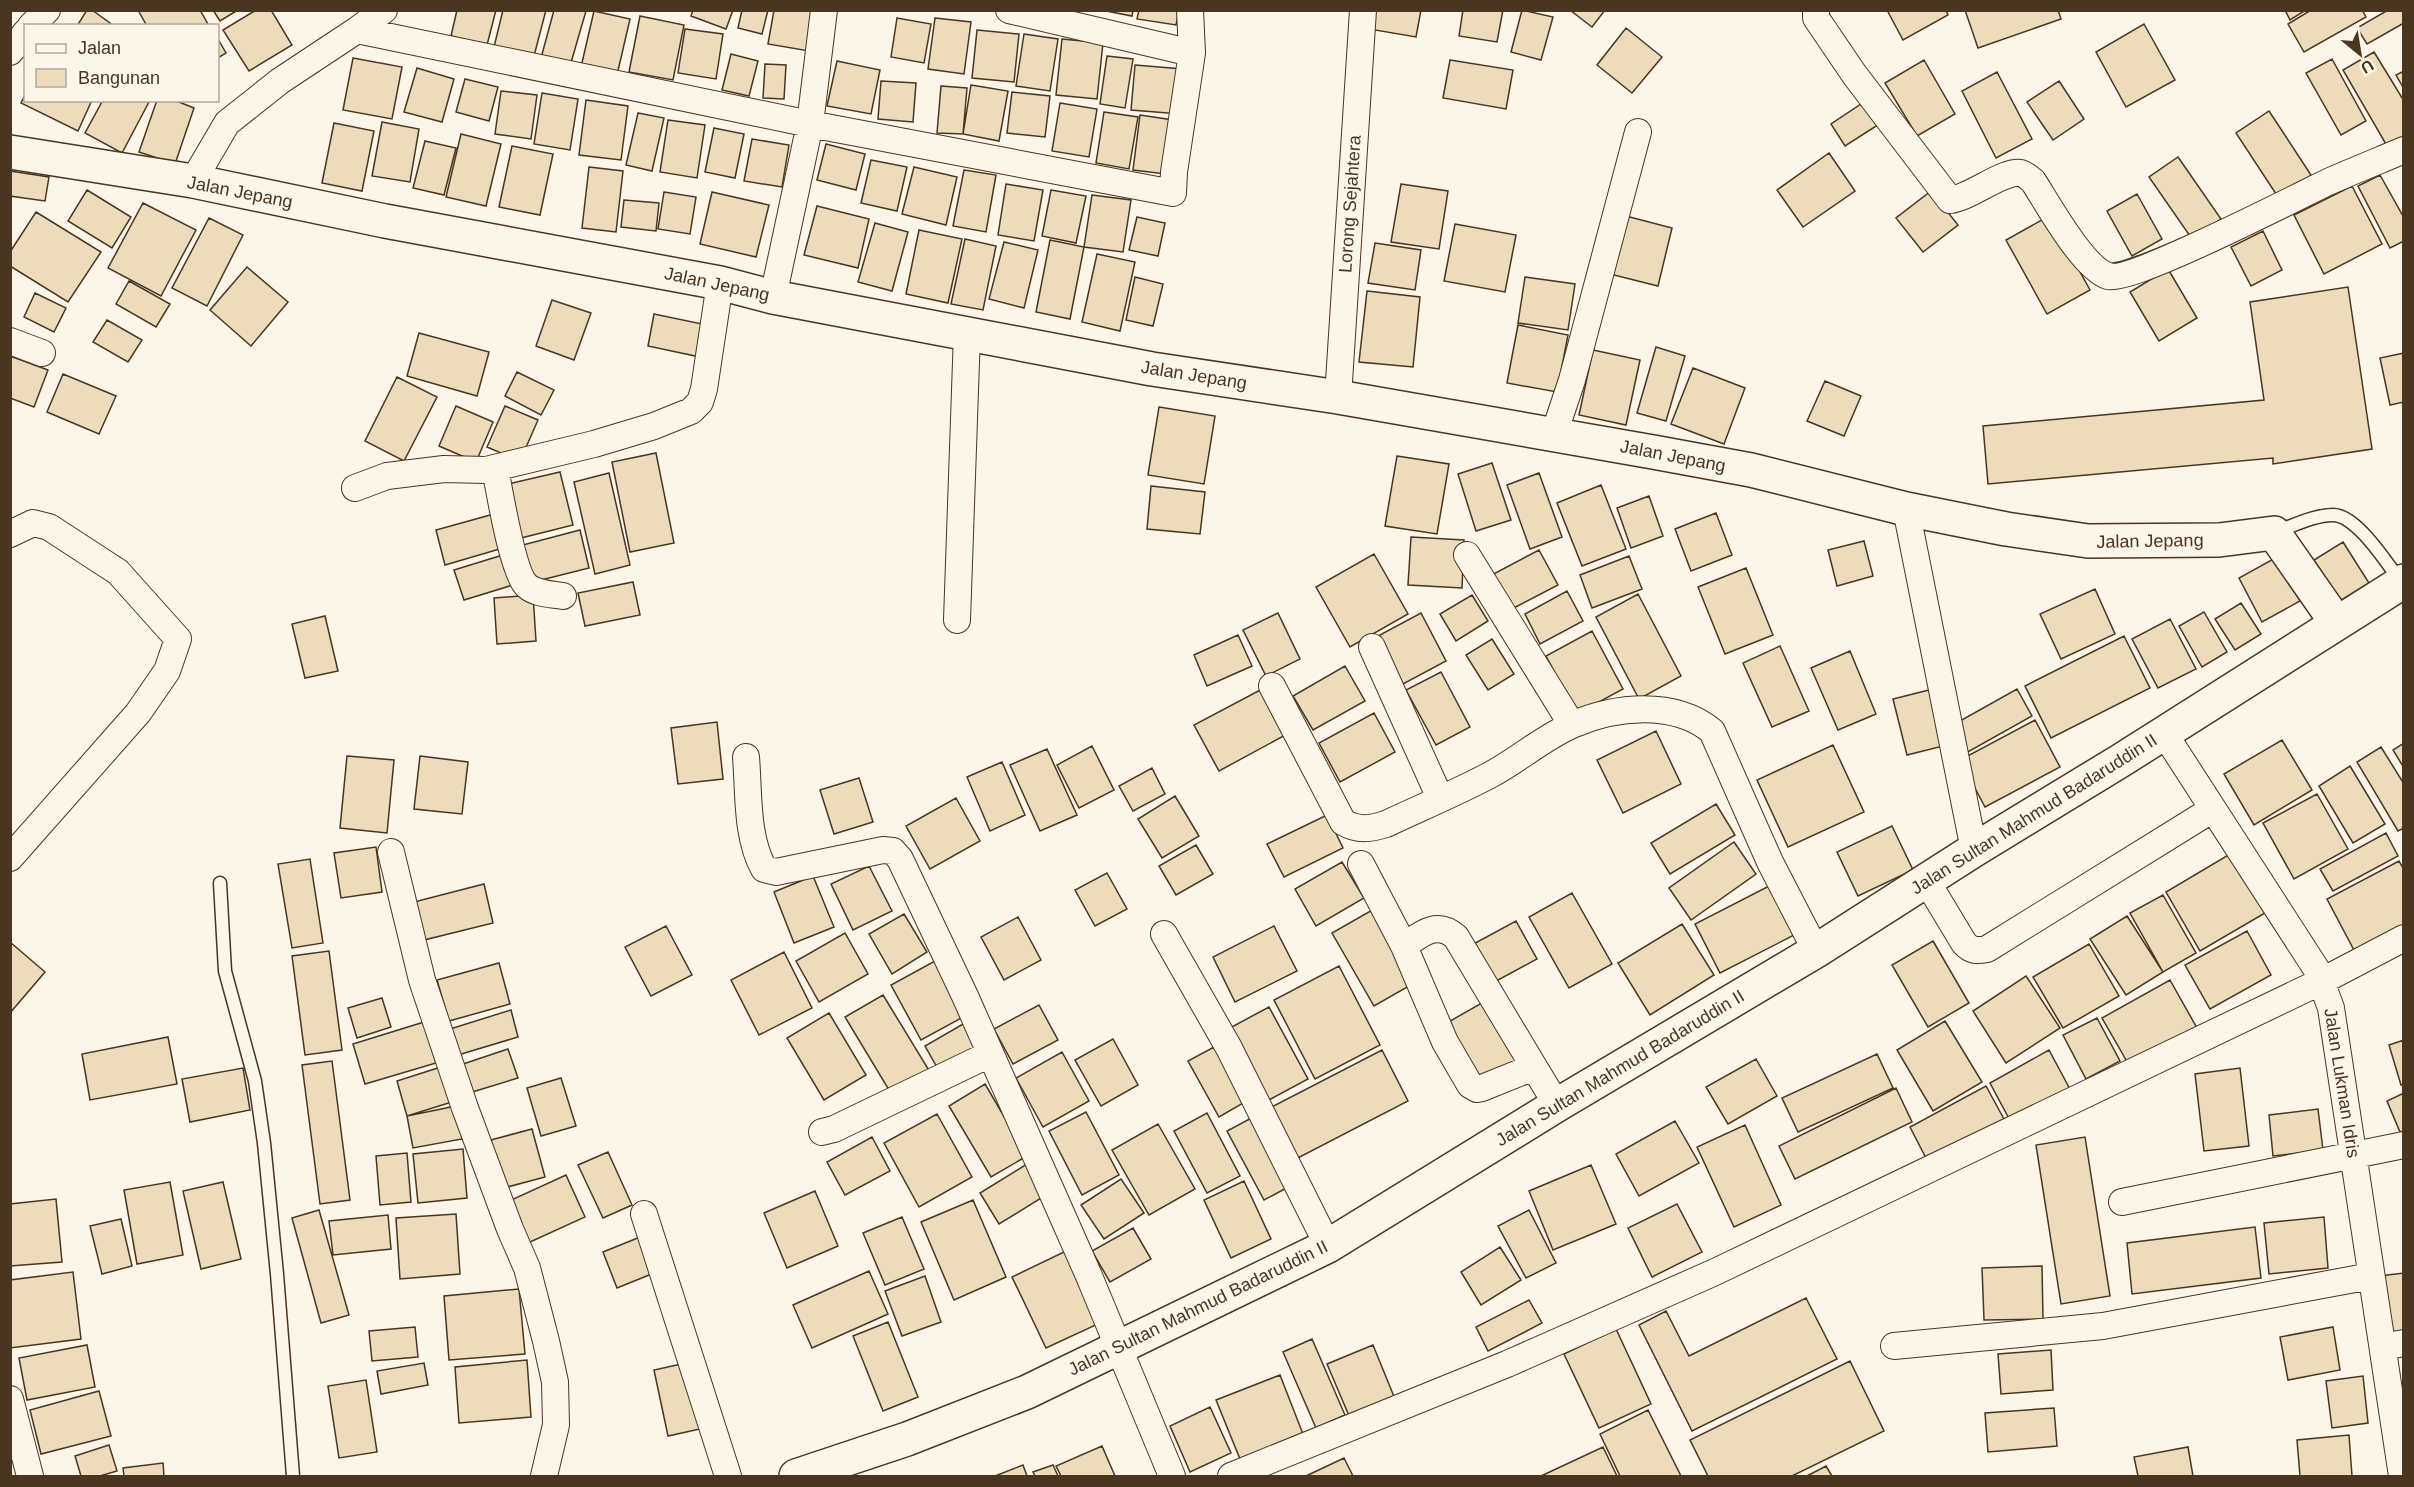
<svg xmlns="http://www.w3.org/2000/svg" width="2414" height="1487" viewBox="0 0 2414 1487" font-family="Arial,sans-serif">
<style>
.building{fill:#ecdcbc;stroke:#4a3520;stroke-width:1.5}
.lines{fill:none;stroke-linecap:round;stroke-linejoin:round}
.lane-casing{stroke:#4a3520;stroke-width:15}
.street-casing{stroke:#4a3520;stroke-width:28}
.secondary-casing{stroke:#4a3520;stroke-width:36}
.highway-casing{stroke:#4a3520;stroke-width:36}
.lane{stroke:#fbf6e9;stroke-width:12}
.street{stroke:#fbf6e9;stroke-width:26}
.secondary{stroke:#fbf6e9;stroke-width:33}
.highway{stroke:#fbf6e9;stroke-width:33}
.labels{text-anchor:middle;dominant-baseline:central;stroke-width:4.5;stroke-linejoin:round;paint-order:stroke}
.street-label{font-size:18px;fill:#4a3520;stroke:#fbf6e9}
</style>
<rect width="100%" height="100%" fill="#fbf6e9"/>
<path class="building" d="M87 10H92L114 26H77Z
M141 10H200L209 26H147L139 12Z
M213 10H238L220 21Z
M256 10H271L292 45 249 71 223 30Z
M457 10H496L487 45 451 36Z
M503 10H546L534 56 494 47Z
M554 10 586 11 570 66 541 58Z
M693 10H733L726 29 691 16Z
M742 10H768L762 34 738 28Z
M774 10H817L809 51 768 44Z
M1101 10H1133L1132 16Z
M1139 10H1179L1176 25 1137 19Z
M1373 10H1421L1416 37 1369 29Z
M1463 10H1503L1497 42 1459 36Z
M1522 10 1553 17 1541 60 1511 52Z
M1570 10H1605L1592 27Z
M1887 10H1946L1948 15 1903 40Z
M1965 10H2058L2061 19 1978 48Z
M2285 10H2306L2290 20Z
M2311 10H2362L2366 17 2304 52 2288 24Z
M2388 10H2404V23L2367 44 2357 28Z
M594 11 630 19 617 75 581 67Z
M640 16 684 25 673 80 629 72Z
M897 18 931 24 924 63 891 57Z
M935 18 971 22 964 74 928 69Z
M2144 24 2175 80 2126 107 2096 52Z
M1626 28 1662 57 1632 93 1597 65Z
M685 29 723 34 716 79 678 73Z
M977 30 1019 34 1014 82 972 78Z
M1024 34 1058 39 1050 91 1016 86Z
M218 39 226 53 218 58Z
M1062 39 1103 43 1097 99 1056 95Z
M2374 52 2404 101V136L2387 146 2343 70Z
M731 54 758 61 749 96 722 90Z
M1107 56 1133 59 1125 108 1100 104Z
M353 58 402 67 392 119 343 110Z
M2332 59 2366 121 2341 135 2306 73Z
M1450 60 1513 70 1506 109 1443 98Z
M1924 60 1955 114 1917 136 1885 83Z
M837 61 880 70 871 114 827 106Z
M765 64 786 65 784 99 763 98Z
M1135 65 1183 69 1180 114 1131 110Z
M417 68 454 79 442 122 404 112Z
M2404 71V89L2396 75Z
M1997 72 2032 139 1996 158 1962 91Z
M465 79 498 87 489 121 456 112Z
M881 81 916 83 913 122 878 119Z
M2059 81 2084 119 2053 140 2027 102Z
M971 85 1008 91 999 141 963 134Z
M941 86 967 88 963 134 937 133Z
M501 91 537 95 531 139 495 134Z
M1012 92 1050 96 1045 137 1007 133Z
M26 93V100H92L78 131 21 103Z
M542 93 578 99 570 150 534 144Z
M103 100H150L122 153 85 133Z
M157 100H174L194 108 175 164 139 152Z
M586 100 628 106 621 160 579 155Z
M1867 100 1881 123 1845 146 1831 124Z
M1060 103 1097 109 1089 157 1052 151Z
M2269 111 2311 175 2278 197 2236 133Z
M1104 112 1138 117 1129 169 1096 163Z
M638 113 664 118 652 171 626 165Z
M1140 115 1173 120 1166 174 1133 170Z
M668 120 705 125 697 178 660 172Z
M382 122 419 129 410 182 372 176Z
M334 123 374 131 362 191 322 183Z
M714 128 744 134 735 178 705 172Z
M461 134 501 144 486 206 446 197Z
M752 139 789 145 782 187 744 181Z
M425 141 456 148 444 195 413 188Z
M826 144 865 154 856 190 817 180Z
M512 146 553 154 540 215 499 207Z
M1829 153 1855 191 1803 227 1777 190Z
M2178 157 2221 219 2192 239 2149 177Z
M871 160 907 167 897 211 861 203Z
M589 167 623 171 616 232 582 228Z
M914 167 957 177 946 225 902 214Z
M964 170 996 175 986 232 953 226Z
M10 171 49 177 45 201 10 196Z
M2380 175 2404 218V241L2390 248 2358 186Z
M1006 184 1043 190 1034 241 998 235Z
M1401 184 1448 191 1439 249 1391 242Z
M2352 186 2382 244 2324 274 2294 215Z
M87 190 131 217 112 248 68 221Z
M1051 190 1086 196 1076 243 1042 236Z
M1931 191 1958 225 1923 252 1896 218Z
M664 192 696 197 690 234 658 229Z
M712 192 769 205 756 257 700 244Z
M2137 194 2162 239 2132 256 2107 211Z
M1092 195 1131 200 1123 252 1084 247Z
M624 200 659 203 656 231 621 227Z
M143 203 196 230 161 296 108 268Z
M817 206 869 219 858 268 804 255Z
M36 212 101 252 68 302 10 266V252Z
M1626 216 1672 228 1658 286 1610 274Z
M2049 216 2090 290 2047 314 2006 240Z
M1137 217 1165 223 1158 256 1129 250Z
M209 218 243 235 207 306 172 288Z
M875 223 908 232 892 291 858 282Z
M1455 224 1516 235 1505 292 1444 281Z
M919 230 962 239 948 303 906 294Z
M2263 231 2282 270 2251 286 2231 247Z
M965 239 996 246 983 310 951 304Z
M1050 240 1084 247 1070 319 1036 312Z
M1004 242 1038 250 1024 308 989 299Z
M1375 243 1421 250 1415 290 1368 283Z
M1097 254 1135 262 1120 331 1082 322Z
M247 267 288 302 251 346 210 310Z
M2168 269 2197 318 2159 341 2130 292Z
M1135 277 1163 284 1153 326 1126 320Z
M1525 277 1575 284 1568 330 1518 323Z
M129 281 170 304 156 327 116 304Z
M2348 287 2372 449 2273 464V458L1988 484 1983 426 2264 400 2250 302Z
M1367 291 1420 297 1413 367 1359 362Z
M35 293 66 308 54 332 24 317Z
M552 300 591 313 574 360 536 346Z
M654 314 707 325 700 357 648 346Z
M107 320 142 340 128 362 93 342Z
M1518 325 1568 335 1557 392 1507 383Z
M419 333 489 352 477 396 407 376Z
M1656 347 1685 356 1666 421 1637 413Z
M1593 350 1640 360 1626 425 1579 415Z
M2404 353V402L2390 405 2380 358Z
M10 356 48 370 34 407 10 398Z
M1693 368 1745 388 1724 444 1671 424Z
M517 372 554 390 541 415 505 396Z
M63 374 116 396 99 434 47 412Z
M397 377 437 397 404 461 365 441Z
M1825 381 1861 396 1844 436 1807 421Z
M456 406 493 422 476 462 439 446Z
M505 406 538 420 520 461 487 447Z
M1159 407 1215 416 1204 484 1148 475Z
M656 453 674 543 630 552 612 462Z
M1397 456 1449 464 1437 534 1385 526Z
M1492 463 1511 520 1476 531 1458 474Z
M560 472 573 525 521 538 508 484Z
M609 473 630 565 595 574 574 482Z
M1539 473 1562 537 1530 549 1507 485Z
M1601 485 1626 549 1582 566 1557 503Z
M1151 486 1205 492 1200 534 1147 529Z
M1649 496 1663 536 1631 548 1617 508Z
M1716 513 1732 555 1691 571 1675 529Z
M494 514 503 548 445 565 436 530Z
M580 530 589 568 529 583 519 546Z
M1411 537 1464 540 1462 588 1408 585Z
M1864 541 1873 576 1837 586 1828 550Z
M2343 542 2369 583 2340 601 2314 560Z
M1539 550 1558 585 1504 613 1486 578Z
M506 554 516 584 464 600 454 570Z
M1374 554 1408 614 1350 647 1316 587Z
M1629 556 1642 589 1592 608 1580 575Z
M2277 557 2300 601 2262 622 2239 578Z
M1746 568 1773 635 1725 654 1698 587Z
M633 582 640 615 585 626 578 593Z
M2095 589 2115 634 2061 659 2040 614Z
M1567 591 1583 621 1540 644 1525 614Z
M1638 594 1681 676 1639 699 1596 617Z
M533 595 536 641 497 644 494 598Z
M1472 595 1488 621 1456 641 1440 614Z
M2241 603 2261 634 2235 650 2215 619Z
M2204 612 2227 652 2202 667 2179 626Z
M1278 613 1300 659 1266 676 1243 630Z
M1421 613 1446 661 1403 684 1378 636Z
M325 616 338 671 305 678 292 624Z
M2170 619 2196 669 2158 688 2132 639Z
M1592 631 1623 689 1577 714 1546 656Z
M1238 635 1252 666 1207 686 1194 655Z
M2124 636 2150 688 2051 738 2025 686Z
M1492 639 1514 674 1488 690 1466 655Z
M1780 646 1809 711 1772 727 1743 663Z
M1850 651 1876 714 1838 730 1811 668Z
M1345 666 1365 701 1313 730 1293 696Z
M1441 672 1470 727 1436 745 1406 690Z
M1264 688 1289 733 1219 771 1194 725Z
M1933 689 1947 745 1907 755 1893 699Z
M2017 689 2032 716 1966 753 1951 726Z
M1374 713 1395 752 1340 782 1319 743Z
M2035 720 2060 767 1985 807 1960 760Z
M717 722 723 779 678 784 671 728Z
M1656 731 1681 784 1623 813 1597 760Z
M2282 740 2312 790 2254 825 2224 774Z
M2404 743V768L2393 750Z
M1833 745 1864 812 1788 847 1757 780Z
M1092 746 1114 790 1079 808 1057 765Z
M2381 747 2404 784V828L2398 831 2357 762Z
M1047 749 1077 815 1040 831 1010 765Z
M347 756 394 760 387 833 340 828Z
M420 756 468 762 462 814 414 809Z
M1002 762 1025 815 990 831 967 777Z
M2350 766 2385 824 2353 843 2319 786Z
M1152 768 1165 794 1133 811 1119 786Z
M859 778 873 822 834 834 820 790Z
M2317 794 2348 849 2294 879 2263 823Z
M1175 796 1199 836 1162 858 1138 819Z
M956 798 980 841 930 869 906 826Z
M1716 804 1735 835 1670 874 1651 843Z
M1327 815 1343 848 1284 877 1267 844Z
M1892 826 1913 870 1858 896 1837 852Z
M2386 833 2398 856 2333 891 2320 869Z
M1734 842 1756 874 1691 920 1669 888Z
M1196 845 1213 874 1176 895 1159 866Z
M376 847 382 892 341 898 334 853Z
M2230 854 2265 913 2200 951 2166 892Z
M310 859 323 943 292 948 278 864Z
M2399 861 2404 870V927L2355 952 2327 899Z
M1342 862 1364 898 1316 926 1295 889Z
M869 866 892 911 853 930 831 884Z
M1107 873 1127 909 1095 926 1075 890Z
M813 876 834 927 794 943 774 892Z
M484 884 493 923 424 940 414 902Z
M1773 884 1798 933 1720 973 1695 924Z
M1572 893 1612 964 1569 988 1529 917Z
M2163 895 2196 953 2163 972 2130 913Z
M1374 909 1416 982 1374 1006 1332 933Z
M904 914 927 952 892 974 869 934Z
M2127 916 2163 972 2126 995 2090 939Z
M1018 917 1041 960 1004 980 981 937Z
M1516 921 1537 959 1487 986 1466 948Z
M1682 924 1714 975 1650 1015 1618 963Z
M666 926 692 975 651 996 625 947Z
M1274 926 1297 971 1235 1002 1213 957Z
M2247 931 2271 975 2210 1009 2185 965Z
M845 933 868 974 819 1002 796 961Z
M1933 941 1969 1003 1928 1027 1892 965Z
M10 942 45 972 10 1013Z
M2089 944 2119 996 2063 1028 2033 977Z
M329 951 342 1050 305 1055 292 956Z
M784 952 812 1008 759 1035 731 980Z
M935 961 965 1016 921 1040 891 985Z
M499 963 510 1004 449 1021 437 980Z
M1339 966 1380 1045 1315 1079 1274 1000Z
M2026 976 2060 1028 2006 1063 1973 1011Z
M2170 980 2197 1028 2129 1065 2102 1018Z
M883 995 930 1072 892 1095 845 1017Z
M382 998 391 1027 357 1038 348 1008Z
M1487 1000 1521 1062 1480 1085 1445 1024Z
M1039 1005 1058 1040 1013 1064 994 1029Z
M1269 1007 1308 1079 1267 1101 1228 1029Z
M511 1010 518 1037 458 1055 450 1029Z
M829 1013 866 1075 824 1100 787 1038Z
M2097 1018 2120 1061 2086 1079 2063 1035Z
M970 1020 987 1048 942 1076 925 1046Z
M1945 1021 1982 1082 1933 1111 1897 1050Z
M424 1022 436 1063 365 1084 353 1044Z
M168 1037 177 1084 90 1100 82 1054Z
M1113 1039 1138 1085 1101 1106 1075 1060Z
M2404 1040V1084L2401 1085 2389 1045Z
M1214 1047 1245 1102 1219 1117 1188 1061Z
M508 1049 518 1078 469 1093 460 1065Z
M1382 1050 1408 1101 1294 1160 1268 1109Z
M2049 1050 2072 1093 2013 1126 1990 1083Z
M1062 1052 1089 1101 1043 1127 1016 1078Z
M1877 1054 1893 1088 1798 1132 1782 1098Z
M1756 1059 1777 1096 1728 1124 1706 1087Z
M332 1061 350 1200 320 1204 302 1065Z
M444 1066 455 1101 407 1116 397 1081Z
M243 1068 250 1110 190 1122 182 1079Z
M2240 1068 2249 1146 2204 1151 2195 1074Z
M561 1078 576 1126 541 1136 527 1088Z
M985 1084 1027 1156 991 1177 949 1106Z
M1986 1086 2005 1121 1928 1162 1910 1127Z
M1896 1088 1912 1122 1795 1179 1779 1146Z
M2404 1093V1131L2400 1132 2387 1101Z
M456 1106 462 1139 413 1148 407 1116Z
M2318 1109 2323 1150 2273 1156 2269 1115Z
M1086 1112 1119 1175 1082 1195 1049 1131Z
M1207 1113 1240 1176 1207 1193 1174 1131Z
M937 1114 972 1177 919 1207 884 1143Z
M1257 1115 1294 1184 1264 1200 1227 1131Z
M1675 1121 1699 1163 1639 1196 1616 1154Z
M1158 1124 1195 1189 1149 1215 1112 1150Z
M1745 1125 1781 1205 1734 1227 1697 1147Z
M532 1129 545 1177 500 1189 487 1141Z
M872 1137 890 1171 845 1195 827 1162Z
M2085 1137 2110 1296 2061 1304 2036 1145Z
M463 1149 467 1198 418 1203 413 1154Z
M608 1152 632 1205 603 1218 578 1165Z
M407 1153 411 1202 380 1205 376 1156Z
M1027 1164 1046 1195 999 1224 980 1193Z
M1591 1165 1616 1224 1553 1250 1529 1191Z
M566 1175 585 1217 528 1243 509 1201Z
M1121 1179 1144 1213 1104 1239 1081 1205Z
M1244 1181 1271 1239 1231 1258 1204 1200Z
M170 1182 183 1255 137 1264 124 1190Z
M223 1182 241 1259 201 1269 183 1191Z
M815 1191 838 1246 787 1268 764 1213Z
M56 1199 62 1262 10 1266V1204Z
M973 1200 1006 1277 954 1300 921 1222Z
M1677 1204 1702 1252 1652 1277 1628 1228Z
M319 1210 349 1315 321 1323 292 1218Z
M1529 1210 1556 1263 1526 1278 1498 1226Z
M456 1214 460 1274 400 1279 396 1218Z
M388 1215 391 1249 333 1255 329 1221Z
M902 1217 924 1269 885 1285 863 1233Z
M2324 1217 2328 1268 2269 1274 2264 1223Z
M121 1219 132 1266 102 1274 90 1226Z
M2255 1227 2261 1278 2132 1294 2127 1243Z
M1133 1228 1151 1259 1110 1282 1092 1251Z
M645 1235 659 1271 617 1288 603 1252Z
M1500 1247 1521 1280 1481 1305 1461 1272Z
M1066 1251 1100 1323 1046 1348 1012 1277Z
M2042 1266 2043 1319 1984 1320 1982 1268Z
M869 1271 888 1314 812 1348 793 1305Z
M73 1272 81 1339 10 1348V1280Z
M2404 1273V1339L2388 1342 2379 1276Z
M925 1276 941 1322 902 1336 885 1291Z
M519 1289 525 1354 449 1360 444 1296Z
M1806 1298 1837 1359 1692 1431 1639 1325 1666 1311 1689 1356Z
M1529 1300 1542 1323 1488 1351 1476 1327Z
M888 1322 918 1397 883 1411 853 1336Z
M415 1327 418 1357 372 1361 369 1331Z
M2333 1327 2340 1370 2288 1380 2280 1337Z
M1616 1329 1651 1404 1599 1428 1564 1354Z
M1312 1339 1345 1415 1316 1428 1283 1352Z
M87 1345 95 1387 27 1400 19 1358Z
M1373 1345 1395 1399 1350 1418 1327 1364Z
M2051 1350 2053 1390 2001 1394 1998 1354Z
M527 1360 531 1417 459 1423 455 1367Z
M1850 1361 1884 1431 1792 1476H1708L1690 1440Z
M424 1363 428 1385 381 1394 377 1371Z
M686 1363 700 1429 668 1436 654 1370Z
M1280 1375 1303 1434 1240 1459 1216 1400Z
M2363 1376 2368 1423 2332 1428 2326 1381Z
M366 1380 377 1452 339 1458 328 1386Z
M99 1391 111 1436 41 1454 30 1410Z
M1210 1407 1231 1453 1190 1472 1170 1426Z
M2054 1408 2057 1446 1988 1452 1985 1413Z
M1648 1410 1681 1476H1620L1600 1434Z
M2349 1435 2352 1476H2300L2297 1440Z
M109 1445 117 1471 100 1476H81L75 1456Z
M1102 1446 1115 1476H1061L1056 1466Z
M1603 1447 1617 1476H1541Z
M2188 1447 2193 1476H2138L2134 1457Z
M1344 1458 1353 1476H1306Z
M163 1463 164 1476H124L123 1468Z
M1023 1465 1027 1476H995Z
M1053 1465 1058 1476H1035L1033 1472Z
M1826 1466 1832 1476H1807Z"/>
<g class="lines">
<g class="lane-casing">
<path id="lane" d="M2275 532C2293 526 2314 515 2333 515 2357 515 2388 565 2401 582
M220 883 225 971 255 1081 264 1143 277 1274 293 1476"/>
</g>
<g class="street-casing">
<path id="street" d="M1009 10 1192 53
M1816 10V18L1854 74 1950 200C1972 197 2003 170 2021 173 2025 174 2029 178 2033 181 2048 204 2083 268 2108 276 2130 283 2297 197 2328 182 2353 171 2378 161 2404 150
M31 26 47 10
M357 30 384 10
M10 52 26 32
M193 181 227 123 280 81 357 30 810 124 1173 193 1174 172 1192 53 1190 10
M773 297 810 124 824 10
M10 341 42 353
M1338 397 1363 10
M1554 434 1572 380 1638 132
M495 468C499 489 513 574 527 586 536 594 551 594 563 596
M355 488 387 476 444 469 486 470 594 444 654 426 691 411 700 402 704 389 720 283
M1906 509 1974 850
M10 534 33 523 49 527 118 572 178 639 167 671 138 713 10 858
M1467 555 1572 725
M957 620 967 333
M1372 647 1440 798
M1272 686 1343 822C1358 831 1370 829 1386 824 1420 808 1456 793 1490 775 1518 760 1543 738 1572 725 1615 706 1674 700 1712 731L1770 862 1816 951
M2164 733 2317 970 2331 1008 2402 1476
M746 757C749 793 746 837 764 869L776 872 883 850 893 851 900 859 965 996 1089 1276 1172 1476
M391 852 422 980 465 1108 510 1229 527 1268 546 1341 555 1382 556 1425 544 1476
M1361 864 1404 946 1445 1042 1470 1085 1477 1089 1482 1088 1534 1067 1557 1105
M1926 880 1964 943C1971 951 1977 951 1987 949L2213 809
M1164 934 1229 1048 1328 1246
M1404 946C1421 934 1437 920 1456 937L1534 1067
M822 1132 834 1129 990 1054
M2122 1202 2404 1145
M644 1214 728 1476
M1894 1346 2103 1326 2371 1276
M2383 1347 2404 1343
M10 1399 30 1476
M1231 1476 1507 1364 1715 1272 2322 981 2404 938"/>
</g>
<g class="secondary-casing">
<path id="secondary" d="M10 152 193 181 385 221 720 283 773 297 1152 369 1338 397 1653 452 1751 470 1906 509 2006 529 2088 541 2219 540 2274 533 2336 622"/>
</g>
<g class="highway-casing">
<path id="highway" d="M796 1476 907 1439 1027 1392 1328 1246 1557 1105 1816 951 1974 850 2120 761 2404 581"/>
</g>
<use href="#lane" class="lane"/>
<use href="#street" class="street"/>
<use href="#secondary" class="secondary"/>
<use href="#highway" class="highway"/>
</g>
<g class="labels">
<g class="street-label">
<text transform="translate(240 192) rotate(11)">Jalan Jepang</text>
<text transform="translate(1350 204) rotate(-86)">Lorong Sejahtera</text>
<text transform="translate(717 284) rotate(12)">Jalan Jepang</text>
<text transform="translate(1194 375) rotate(9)">Jalan Jepang</text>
<text transform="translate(1673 456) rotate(11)">Jalan Jepang</text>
<text transform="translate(2150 541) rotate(-1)">Jalan Jepang</text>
<text transform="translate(2034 814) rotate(-32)">Jalan Sultan Mahmud Badaruddin II</text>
<text transform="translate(1620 1068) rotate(-31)">Jalan Sultan Mahmud Badaruddin II</text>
<text transform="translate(2342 1083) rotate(81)">Jalan Lukman Idris</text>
<text transform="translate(1198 1308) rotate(-26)">Jalan Sultan Mahmud Badaruddin II</text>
</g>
</g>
<rect width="2414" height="1487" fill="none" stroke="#4a3520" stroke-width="24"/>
<rect x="24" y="24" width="195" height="78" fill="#fbf6e9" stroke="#b4a999" stroke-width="1.5"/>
<rect x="36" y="44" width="30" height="9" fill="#fbf6e9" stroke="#b4a999" stroke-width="1.5"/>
<text x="78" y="54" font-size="18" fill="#4a3520">Jalan</text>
<rect x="36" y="69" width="30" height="18" fill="#ecdcbc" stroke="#b4a999" stroke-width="1.5"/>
<text x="78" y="84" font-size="18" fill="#4a3520">Bangunan</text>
<g transform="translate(2360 54) rotate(150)" stroke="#fbf6e9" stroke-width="4.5" paint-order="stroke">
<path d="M0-4.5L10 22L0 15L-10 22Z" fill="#4a3520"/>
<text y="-9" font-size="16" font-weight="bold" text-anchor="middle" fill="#4a3520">U</text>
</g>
</svg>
